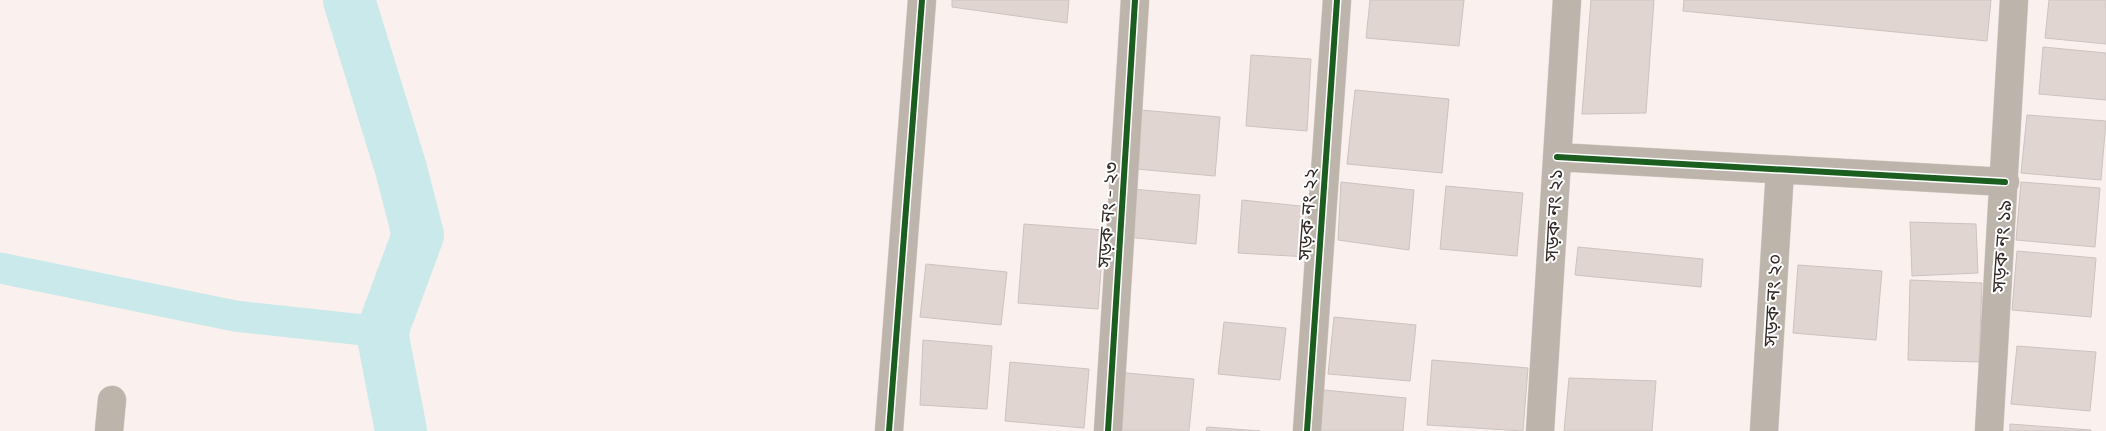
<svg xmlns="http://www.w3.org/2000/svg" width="2106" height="431" viewBox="0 0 2106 431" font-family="Mulish,'Noto Sans Bengali',sans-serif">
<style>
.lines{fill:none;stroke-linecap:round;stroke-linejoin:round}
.canal{stroke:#c9e9ea;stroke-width:31}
.river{stroke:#c9e9ea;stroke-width:52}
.building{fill:#e1d5d1;stroke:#ccc3c0}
.minor-casing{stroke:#d5cecb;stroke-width:29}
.minor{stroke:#bdb5ac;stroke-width:28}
.cycleway-casing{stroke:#fff;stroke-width:9}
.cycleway{stroke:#1b5e20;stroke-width:6}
.labels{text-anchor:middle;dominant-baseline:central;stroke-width:4;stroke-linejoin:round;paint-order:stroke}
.street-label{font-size:19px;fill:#322925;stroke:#fff}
</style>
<rect width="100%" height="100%" fill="#faf1ee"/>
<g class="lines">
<path class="canal" d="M0 268 235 316 382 332"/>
<path class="river" d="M349 0 401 169 418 235 382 332 401 431"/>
</g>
<path class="building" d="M952 0H1069L1067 23 952 7Z
M1370 0H1464L1459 46 1366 38Z
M1591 0H1654L1646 113 1582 114Z
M1684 0H1991L1987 41 1683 11Z
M2049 0H2106V44L2045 38Z
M2043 47 2106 53V100L2039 94Z
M1251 55 1311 59 1307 131 1246 126Z
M1355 90 1449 99 1442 173 1347 164Z
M1141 110 1220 117 1215 176 1136 169Z
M2027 115 2106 121 2101 180 2021 173Z
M1341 182 1414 190 1409 250 1338 240Z
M2021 182 2100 188 2095 247 2016 240Z
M1446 186 1523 193 1517 256 1440 249Z
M1132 189 1200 195 1196 244 1127 237Z
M1242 200 1310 207 1308 257 1238 253Z
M1910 222 1976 224 1978 273 1912 276Z
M1024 224 1104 230 1098 309 1018 303Z
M1578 247 1703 259 1701 287 1575 275Z
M2017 251 2096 258 2091 317 2012 310Z
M926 264 1007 272 1001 325 920 317Z
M1798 265 1882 271 1876 340 1793 333Z
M1910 280 1982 283 1979 362 1908 360Z
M1334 317 1416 325 1410 381 1328 374Z
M1224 322 1286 328 1280 380 1218 374Z
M923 340 992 346 987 409 920 405Z
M2017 346 2096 352 2090 411 2011 404Z
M1432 360 1528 368 1523 431 1427 425Z
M1010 362 1089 369 1084 428 1005 421Z
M1115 372 1194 379 1189 431H1114Z
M1569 378 1656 381 1652 431H1564Z
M1324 390 1406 398 1403 431H1320Z
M2010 424 2091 430V431H2010Z
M1207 427 1260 431H1206Z"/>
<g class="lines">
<g class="minor-casing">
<path id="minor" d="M1557 157 2005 182
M109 431 112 400
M889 431 922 0
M1108 431 1135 0
M1307 431 1337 0
M1540 431 1567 0
M1764 431 1780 170
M1989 431 2014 0"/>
</g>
<use href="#minor" class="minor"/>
<g class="cycleway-casing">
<path id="cycleway" d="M1557 157 2005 182
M889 431 922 0
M1108 431 1135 0
M1307 431 1337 0"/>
</g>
<use href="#cycleway" class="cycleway"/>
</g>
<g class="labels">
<g class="street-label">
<text transform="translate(1307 214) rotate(-86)">সড়ক নং ২২</text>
<text transform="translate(1107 215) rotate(-86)">সড়ক নং - ২৩</text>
<text transform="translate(1553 215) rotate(-87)">সড়ক নং ২১</text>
<text transform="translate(2001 246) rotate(-86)">সড়ক নং ১৯</text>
<text transform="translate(1772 300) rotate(-87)">সড়ক নং ২০</text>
</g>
</g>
</svg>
